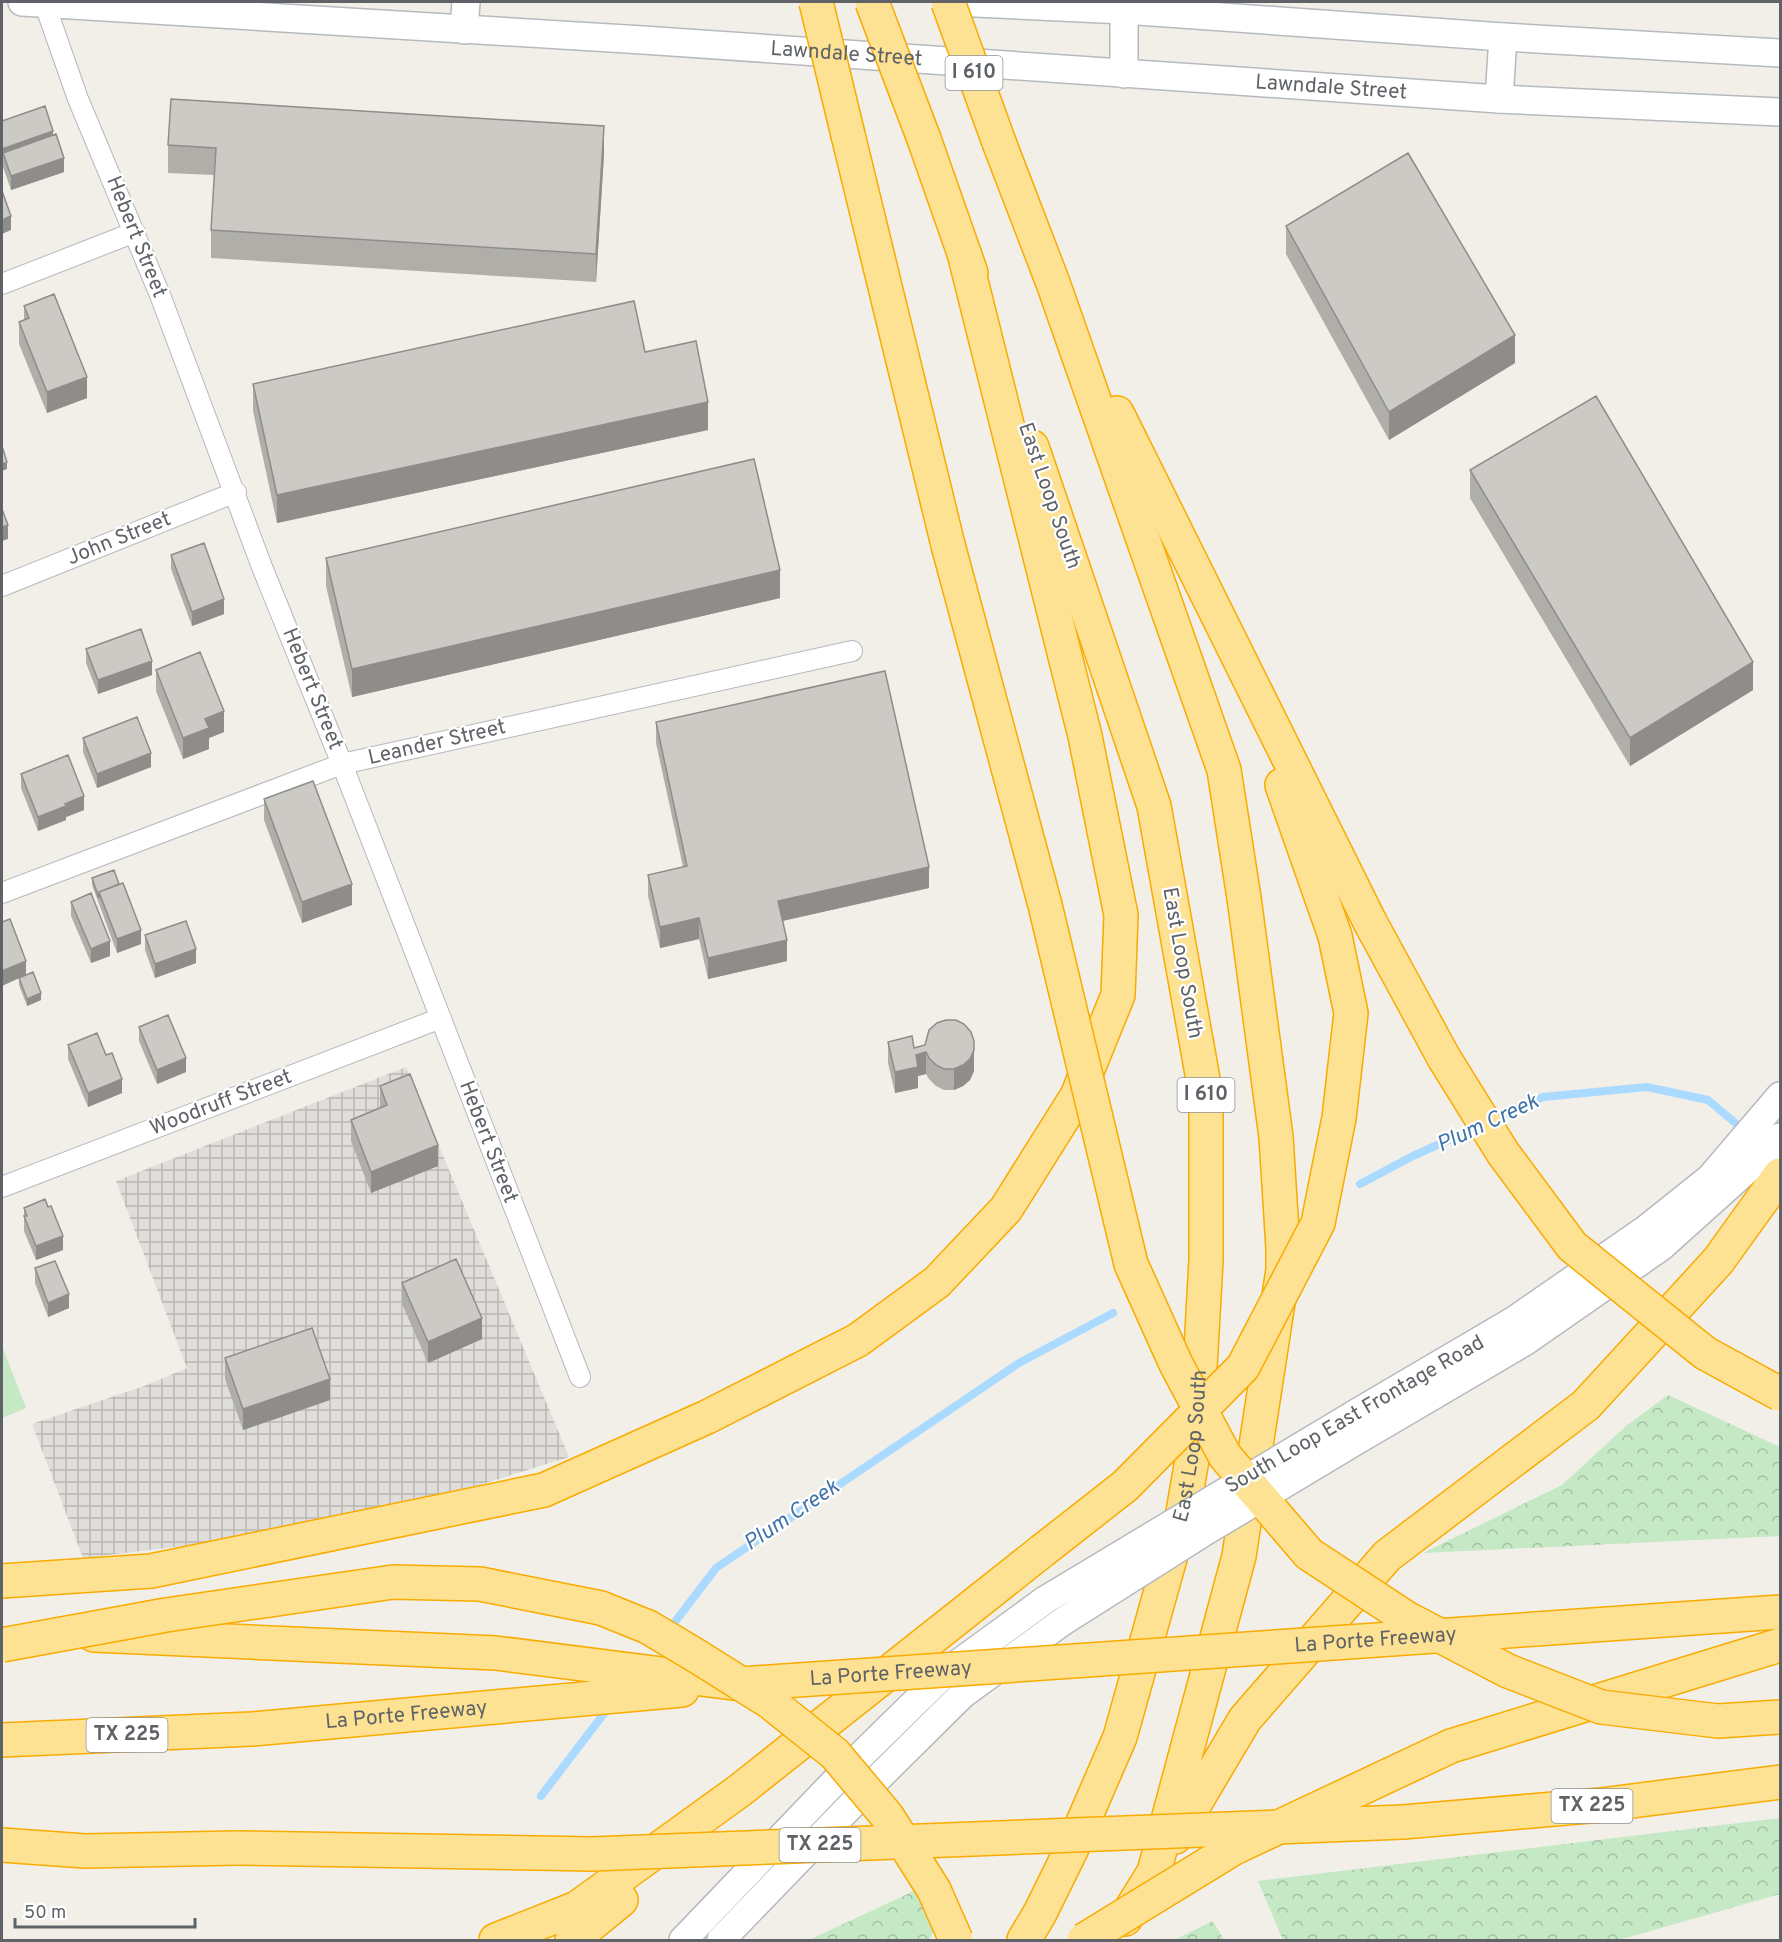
<svg xmlns="http://www.w3.org/2000/svg" width="1782" height="1942" viewBox="0 0 1782 1942" font-family="Overpass,sans-serif">
<style>
.industrial{fill:url(#industrial-grid)}
.forest{fill:url(#forest-crowns)}
.park{fill:#c5e8c5}
.lines{fill:none;stroke-linecap:round;stroke-linejoin:round}
.stream{stroke:#aadaff;stroke-width:8}
.minor-casing{stroke:#b5b8bc;stroke-width:22}
.secondary-casing{stroke:#b6babf;stroke-width:30}
.motorway-casing{stroke:#f9ab00;stroke-width:36}
.minor{stroke:#fff;stroke-width:20}
.secondary{stroke:#fff;stroke-width:27}
.motorway{stroke:#fde293;stroke-width:33}
.secondary-bridge-casing{stroke:#b6babf;stroke-width:30;stroke-linecap:butt}
.motorway-bridge-casing{stroke:#f9ab00;stroke-width:36;stroke-linecap:butt}
.secondary-bridge{stroke:#fff;stroke-width:27}
.motorway-bridge{stroke:#fde293;stroke-width:33}
.wall{fill:#afaea9}
.shaded-wall{fill:#8f8d8a}
.building{fill:#cccac5;stroke:#8f8d8a;stroke-width:1.5}
.labels{text-anchor:middle;dominant-baseline:central;stroke-width:4.5;stroke-linejoin:round;paint-order:stroke}
.shield{fill:#fff;stroke:#8f9295;stroke-width:1.5}
.shield-label{font-size:20px;font-weight:bold;fill:#5f6368}
.street-label{font-size:21px;fill:#5f6368;stroke:#fff}
.water-label{font-size:22px;font-style:italic;fill:#4174aa;stroke:#fff}
</style>
<defs>
<pattern id="industrial-grid" width="8" height="8" patternUnits="userSpaceOnUse" patternTransform="scale(1.5)"><rect width="8" height="8" fill="#e0deda"/><path d="M0 4h8M4 0v8" fill="none" stroke="#b9b8b5"/></pattern>
<pattern id="forest-crowns" width="20" height="18" patternUnits="userSpaceOnUse" patternTransform="scale(1.5)"><rect width="20" height="18" fill="#c5e8c5"/><path d="M2 6a3 3 0 1 1 6 0M12 15a3 3 0 1 1 6 0" fill="none" stroke="#a3c0a4"/></pattern>
</defs>
<rect width="100%" height="100%" fill="#f1efe8"/>
<path class="industrial" d="M406 1067 569 1457 425 1502 249 1538 83 1558 32 1424 147 1385 187 1368 116 1181Z"/>
<path class="forest" d="M1668 1395 1780 1447V1536L1423 1553 1562 1485 1626 1426Z
M1780 1818V1894L1619 1940H1283L1258 1881Z
M929 1884 936 1927 929 1940H809Z
M1213 1921 1224 1940H1174Z"/>
<path class="park" d="M2 1346 26 1408 2 1418Z"/>
<g class="lines">
<path class="stream" d="M1491 1120 1543 1097 1647 1087 1708 1100 1746 1132
M1360 1184 1413 1156 1477 1127
M668 1631 716 1568 1019 1363 1113 1313
M541 1796 609 1707"/>
<g class="minor-casing">
<path id="minor" d="M44 2 78 99 160 295 262 567 342 764 580 1377
M2 284 135 232
M2 586 236 492
M2 893 342 764 852 651
M2 1187 441 1018"/>
</g>
<g class="secondary-casing">
<g id="secondary">
<path id="s1" d="M22 2 643 40 1499 99 1780 112"/>
<path d="M955 2 1124 10 1503 37 1780 53"/>
<path d="M464 30 466 2"/>
<path d="M1124 74V10"/>
<path d="M1499 99 1503 37"/>
<path d="M1353 1415 1513 1321 1646 1229 1710 1178 1780 1096"/>
<path d="M1366 1435 1526 1341 1661 1247 1769 1150 1780 1137"/>
<path d="M683 1940 842 1774 945 1673 1045 1600"/>
<path d="M721 1940 862 1794 963 1694 1062 1622"/>
</g>
</g>
<g class="motorway-casing">
<g id="motorway">
<path d="M848 135 948 545"/>
<path d="M924 139 971 273"/>
<path d="M1000 145 1053 283 1224 770 1244 898 1276 1137 1283 1248V1270L1239 1556 1154 1872 1125 1919"/>
<path d="M1117 413 1370 922"/>
<path d="M1282 785 1335 936"/>
<path d="M2 1581 151 1571 544 1490 707 1417 858 1340 937 1282 1006 1209 1077 1096 1118 995 1121 915 1085 736 964 253"/>
<path d="M1536 1629 1780 1612"/>
<path d="M94 1635 496 1653 741 1684"/>
<path id="s2" d="M2 1740 252 1729 682 1690"/>
<path d="M1451 1746 1780 1645"/>
<path d="M1403 1822 1601 1805 1780 1782"/>
<path d="M1175 1837 1245 1719 1387 1556 1586 1405 1718 1261 1780 1175"/>
<path d="M2 1845 85 1851 238 1848"/>
<path d="M496 1940 577 1908 739 1791 1042 1551"/>
<path d="M572 1940 621 1900"/>
<path id="s3" d="M1024 1940 1040 1913 1071 1850 1120 1737 1183 1512 1194 1448 1198 1404 1206 1260V1096L1154 806 1032 447"/>
</g>
</g>
<use href="#minor" class="minor"/>
<use href="#secondary" class="secondary"/>
<use href="#motorway" class="motorway"/>
<g class="secondary-bridge-casing">
<path id="secondary-bridge" d="M1045 1600 1353 1415
M1062 1622 1201 1534 1366 1435"/>
</g>
<g class="motorway-bridge-casing">
<g id="motorway-bridge">
<path d="M816 2 848 135"/>
<path d="M872 2 924 139"/>
<path d="M948 2 1000 145"/>
<path d="M948 545 1045 905 1131 1264 1176 1364 1225 1456 1309 1554 1408 1619 1508 1671 1601 1707 1718 1721 1780 1717"/>
<path d="M1370 922 1444 1058 1480 1116 1503 1153 1572 1246 1705 1353 1780 1394"/>
<path d="M1042 1551 1125 1486 1243 1367 1318 1223 1339 1118 1351 1013 1335 936"/>
<path d="M2 1645 166 1615 393 1582 480 1584 601 1608 648 1627 695 1655 770 1702 835 1754 887 1816 934 1890 956 1940"/>
<path id="s4" d="M741 1684 1536 1629"/>
<path d="M238 1848 592 1854 1403 1822"/>
<path d="M1084 1940 1234 1848 1451 1746"/>
</g>
</g>
<use href="#secondary-bridge" class="secondary-bridge"/>
<use href="#motorway-bridge" class="motorway-bridge"/>
</g>
<path class="wall" d="M2 121 53 135 64 172 11 190 3 167V162L2 163Z
M168 145 604 154 596 282 211 258V230L214 175 168 173Z
M1286 226 1515 363 1389 440 1286 254Z
M24 306 87 398 47 413 19 344V322L24 320Z
M645 352 708 430 277 523 253 411V384Z
M1470 470 1753 690 1630 766 1470 498Z
M171 555 224 614 192 626 171 569Z
M326 558 780 598 352 697 326 586Z
M86 649 152 675 98 694 86 663Z
M156 670 224 732 209 738V749L183 759 156 691Z
M656 722 929 888 782 921 787 961 708 979 699 939 660 948 648 896V875L683 867 656 743Z
M83 738 151 767 97 788 83 752Z
M21 774 84 810 66 817V820L38 831 21 788Z
M264 799 352 905 302 923 264 820Z
M92 878 141 944 117 953 92 885Z
M71 902 110 956 91 963 71 916Z
M145 935 196 963 155 978 145 950Z
M26 975 41 1000 27 1006 19 985V978Z
M139 1027 186 1072 157 1084 139 1041Z
M888 1042 914 1048 925 1045 974 1062V1071L970 1080 963 1086 954 1090H944L936 1086 929 1079 926 1074 918 1076V1088L895 1093 888 1063Z
M68 1045 122 1093 88 1107 68 1059Z
M380 1086 438 1166 371 1193 351 1141V1120L380 1108Z
M24 1208 63 1250 36 1260 24 1231Z
M35 1268 69 1308 48 1317 35 1283Z
M402 1283 482 1339 428 1363 402 1304Z
M225 1358 330 1400 243 1430 225 1379Z"/>
<path class="shaded-wall" d="M604 126V154L596 282V254Z
M53 131V145L3 153V162L2 163V149Z
M64 158V172L11 190V176Z
M11 216V230L2 234V220Z
M1515 335V363L1389 440V412Z
M87 377V398L47 413V392Z
M708 402V430L277 523V495Z
M7 462V469L2 471V464Z
M8 525V539L2 541V527Z
M780 570V598L352 697V669Z
M224 599V614L192 626V612Z
M152 661V675L98 694V680Z
M1753 662V690L1630 766V738Z
M224 711V732L209 738V749L183 759V738L205 719Z
M151 753V767L97 788V774Z
M84 796V810L66 817V820L38 831V817L65 804Z
M929 867V888L778 922V901Z
M352 884V905L302 923V902Z
M699 918V939L660 948V927Z
M141 930V944L117 953V939Z
M787 940V961L708 979V958Z
M110 941V956L91 963V949Z
M196 949V963L155 978V964Z
M26 961V975L2 986V971Z
M41 993V1000L27 1006V999Z
M974 1041V1071L970 1080 963 1086 954 1090V1069Z
M926 1052V1074L918 1076V1088L895 1093V1072L916 1055Z
M186 1058V1072L157 1084V1070Z
M122 1079V1093L88 1107V1093Z
M438 1145V1166L371 1193V1172Z
M63 1236V1250L36 1260V1246Z
M69 1294V1308L48 1317V1303Z
M482 1318V1339L428 1363V1342Z
M330 1379V1400L243 1430V1409Z"/>
<path class="building" d="M171 99 604 126 596 254 211 230 216 148 168 145Z
M45 106 53 131 2 149V121Z
M56 134 64 158 11 176 3 153Z
M1408 153 1515 335 1389 412 1286 226Z
M2 191 11 216 2 220Z
M54 294 87 377 47 392 19 322 29 318 24 306Z
M634 301 645 352 696 341 708 402 277 495 253 384Z
M1596 396 1753 662 1630 738 1470 470Z
M2 446 7 462 2 464Z
M754 459 780 570 352 669 326 558Z
M2 509 8 525 2 527Z
M204 543 224 599 192 612 171 555Z
M141 629 152 661 98 680 86 649Z
M200 652 224 711 205 719 209 728 183 738 156 670Z
M885 671 929 867 778 901 787 940 708 958 699 918 660 927 648 875 687 866 656 722Z
M137 717 151 753 97 774 83 738Z
M68 755 84 796 65 804 66 806 38 817 21 774Z
M313 781 352 884 302 902 264 799Z
M114 870 119 884 99 892V898L92 878Z
M123 883 141 930 117 939 99 892Z
M91 893 110 941 91 949 71 902Z
M10 919 26 961 2 971V922Z
M186 921 196 949 155 964 145 935Z
M33 972 41 993 27 999 19 978Z
M168 1015 186 1058 157 1070 139 1027Z
M946 1020H956L964 1024 971 1032 974 1041V1050L970 1059 963 1065 954 1069H944L936 1065 929 1058 926 1052 916 1055 918 1067 895 1072 888 1042 912 1036 914 1048 925 1045 929 1030 937 1023Z
M97 1033 106 1055 112 1053 122 1079 88 1093 68 1045Z
M410 1074 438 1145 371 1172 351 1120 387 1105 380 1086Z
M45 1199 48 1207 51 1206 63 1236 36 1246 24 1216H27L24 1208Z
M456 1259 482 1318 428 1342 402 1283Z
M55 1261 69 1294 48 1303 35 1268Z
M312 1328 330 1379 243 1409 225 1358Z"/>
<g class="labels">
<g class="shield">
<rect x="945.5" y="56" width="57" height="34" rx="4.5"/>
<rect x="1177.5" y="1078" width="57" height="34" rx="4.5"/>
<rect x="86.5" y="1718" width="81" height="34" rx="4.5"/>
<rect x="1551.5" y="1789" width="81" height="34" rx="4.5"/>
<rect x="779.5" y="1828" width="81" height="34" rx="4.5"/>
</g>
<g class="shield-label">
<text x="974" y="73">I 610</text>
<text x="1206" y="1095">I 610</text>
<text x="127" y="1735">TX 225</text>
<text x="1592" y="1806">TX 225</text>
<text x="820" y="1845">TX 225</text>
</g>
<g class="street-label">
<text stroke="none"><textPath href="#s1" startOffset="826">Lawndale Street</textPath></text>
<text stroke="none"><textPath href="#s1" startOffset="1312">Lawndale Street</textPath></text>
<text transform="translate(136 237) rotate(68)">Hebert Street</text>
<text transform="translate(1049 496) rotate(71)">East Loop South</text>
<text transform="translate(119 539) rotate(-22)">John Street</text>
<text transform="translate(312 689) rotate(68)">Hebert Street</text>
<text transform="translate(437 743) rotate(-13)">Leander Street</text>
<text transform="translate(1182 963) rotate(80)">East Loop South</text>
<text transform="translate(221 1103) rotate(-21)">Woodruff Street</text>
<text transform="translate(488 1142) rotate(69)">Hebert Street</text>
<text transform="translate(1355 1415) rotate(-30)">South Loop East Frontage Road</text>
<text stroke="none"><textPath href="#s3" startOffset="525">East Loop South</textPath></text>
<text stroke="none"><textPath href="#s4" startOffset="636">La Porte Freeway</textPath></text>
<text stroke="none"><textPath href="#s4" startOffset="150">La Porte Freeway</textPath></text>
<text stroke="none"><textPath href="#s2" startOffset="405">La Porte Freeway</textPath></text>
</g>
<g class="water-label">
<text transform="translate(1488 1124) rotate(-25)">Plum Creek</text>
<text transform="translate(792 1516) rotate(-34)">Plum Creek</text>
</g>
</g>
<rect width="1782" height="1942" fill="none" stroke="#5f6368" stroke-width="6"/>
<path d="M15 1918v9h180v-9" fill="none" stroke="#5f6368" stroke-width="3"/>
<text x="24" y="1918" font-size="18" fill="#5f6368" stroke="#ffffff" stroke-width="4.5" paint-order="stroke">50 m</text>
</svg>
